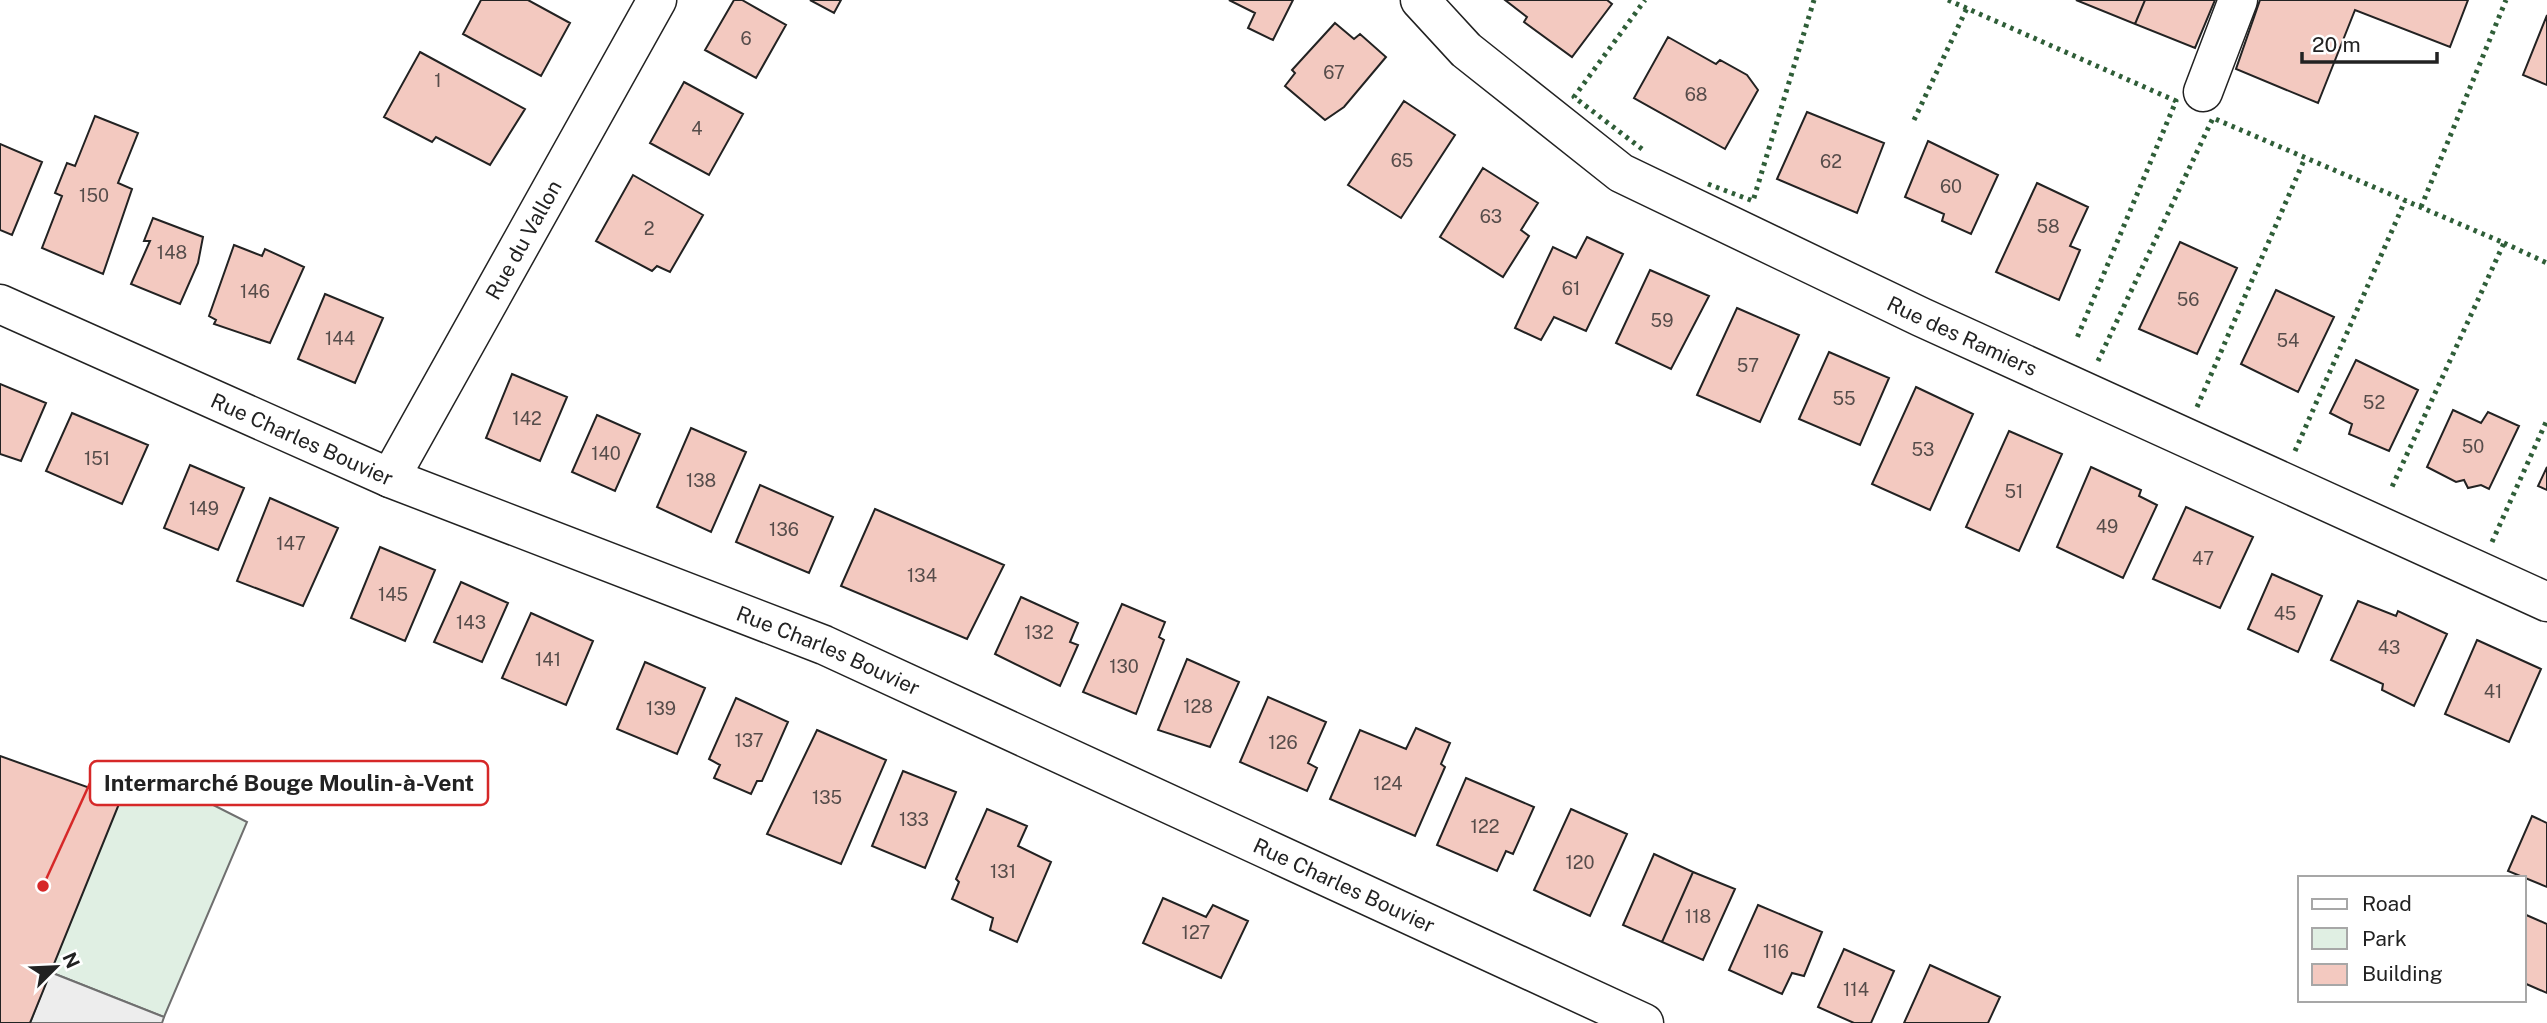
<svg xmlns="http://www.w3.org/2000/svg" width="2547" height="1023" viewBox="0 0 2547 1023" font-family="'Public Sans',sans-serif">
<style>
.green{fill:#e0efe3;stroke:#6f6f6f;stroke-width:2}
.parking{fill:#ededed;stroke:#6f6f6f;stroke-width:2}
.building{fill:#f3c9c0;stroke:#222;stroke-width:2}
.lines{fill:none;stroke-linecap:round;stroke-linejoin:round}
.minor-casing{stroke:#222;stroke-width:41}
.minor{stroke:#fff;stroke-width:38}
.hedge{stroke:#2f5e38;stroke-width:5;stroke-dasharray:3.5 5;stroke-linecap:butt}
.labels{text-anchor:middle;dominant-baseline:central;stroke-width:5;stroke-linejoin:round;paint-order:stroke}
.number-label{font-size:18px;fill:#564c4a}
.street-label{font-size:21px;fill:#222;stroke:#fff}
.leader{fill:none;stroke:#d62828;stroke-width:2.5}
.callout-dot{fill:#d62828;stroke:#fff;stroke-width:2.5}
.callout{fill:#fff;stroke:#d62828;stroke-width:2.5}
.callout-label{font-size:23px;text-anchor:middle;font-weight:bold;fill:#222}
</style>
<rect width="100%" height="100%" fill="#fff"/>
<path class="green" d="M134 765 247 822 164 1017 50 972Z"/>
<path class="parking" d="M50 972 164 1017 162 1023H30Z"/>
<path class="building" d="M481 0H528L570 23 541 76 463 34Z
M734 0H742L786 25 756 78 705 50Z
M810 0H841L834 13Z
M1229 0H1293L1273 40 1248 28 1255 13Z
M1505 0H1607L1612 4 1572 57 1524 22 1527 17Z
M2076 0H2145L2135 24Z
M2145 0H2215L2195 48 2135 24Z
M2260 0H2468L2450 47 2355 10 2318 103 2236 69Z
M2547 15V85L2523 75Z
M1335 23 1354 39 1360 34 1386 57 1344 107 1325 120 1285 86 1295 73 1292 70Z
M1668 37 1716 64 1720 60 1747 75 1758 90 1725 149 1634 98Z
M420 52 525 109 490 165 436 137 432 142 384 117Z
M684 82 743 114 709 175 650 143Z
M1404 101 1455 135 1401 218 1348 185Z
M1807 112 1884 143 1857 213 1777 179Z
M95 116 138 133 118 183 132 189 103 274 42 248 62 196 55 193 67 163 75 166Z
M1928 141 1998 175 1971 234 1942 221 1944 214 1905 197Z
M0 144 42 162 12 235 0 230Z
M1483 168 1538 203 1521 230 1529 236 1503 277 1440 237Z
M633 175 703 215 670 272 657 266 652 271 596 241Z
M2037 183 2088 207 2070 246 2080 250 2059 300 1996 272Z
M153 218 203 237 198 263 180 304 131 284 150 241H144Z
M1587 237 1623 254 1586 331 1554 317 1541 340 1515 328 1553 247 1576 258Z
M2180 242 2237 268 2197 354 2139 329Z
M234 245 262 256 265 249 304 267 270 343 214 324 216 320 209 316Z
M1650 270 1709 296 1671 369 1616 343Z
M2276 290 2334 317 2298 392 2241 364Z
M325 294 383 318 355 383 298 359Z
M1737 308 1799 335 1760 422 1697 395Z
M1829 352 1889 378 1860 445 1799 419Z
M2356 360 2418 390 2389 451 2349 434 2352 424 2330 413Z
M512 374 567 397 540 461 486 438Z
M0 384 46 403 21 461 0 454Z
M1916 387 1973 414 1930 510 1872 484Z
M2453 410 2481 423 2488 412 2519 426 2489 489 2481 485 2468 488 2464 480 2456 482 2427 467Z
M72 413 148 445 122 504 46 471Z
M597 415 640 434 615 491 572 472Z
M691 428 746 452 711 532 657 507Z
M2009 431 2062 454 2019 551 1966 527Z
M190 465 244 488 218 550 164 528Z
M2091 467 2141 490 2139 496 2157 505 2123 578 2057 547Z
M2547 467V490L2538 486Z
M760 485 833 517 809 573 736 542Z
M270 498 338 528 303 606 237 581Z
M2186 507 2253 537 2220 608 2153 579Z
M875 509 1004 565 967 639 841 586Z
M380 547 435 570 405 641 351 618Z
M2272 574 2322 596 2298 652 2248 629Z
M461 582 508 603 482 662 434 642Z
M1021 597 1078 623 1070 642 1078 645 1060 686 995 654Z
M2358 601 2396 616 2398 611 2447 634 2414 706 2382 690 2383 684 2331 660Z
M1122 604 1165 622 1159 637 1164 640 1136 714 1083 692Z
M531 613 593 641 566 705 502 678Z
M2477 640 2541 669 2509 742 2445 714Z
M1187 659 1239 682 1210 747 1158 730Z
M645 662 705 688 677 754 617 729Z
M1268 697 1326 722 1308 763 1317 768 1307 791 1240 762Z
M736 698 788 722 762 781H757L751 794 714 778 720 765 709 759Z
M1416 728 1450 743 1441 764 1445 767 1415 836 1330 799 1360 730 1406 749Z
M817 730 886 760 841 864 767 834Z
M0 756 121 799 30 1023H0Z
M903 771 956 792 925 868 872 846Z
M1466 778 1534 807 1513 854 1506 851 1497 871 1437 845Z
M987 809 1027 826 1018 846 1051 862 1017 942 990 930 993 918 952 899 959 882 956 879Z
M1571 809 1627 834 1590 916 1534 890Z
M2532 816 2547 823V887L2508 871Z
M1654 854 1693 872 1662 942 1623 925Z
M1693 872 1735 889 1703 960 1662 942Z
M1163 898 1206 917 1213 905 1248 921 1221 978 1143 943Z
M1758 905 1822 932 1804 976 1792 973 1782 994 1729 970Z
M2524 914 2547 924V993L2524 983Z
M1844 949 1894 971 1871 1023H1854L1818 1007Z
M1930 965 2000 997 1988 1023H1904Z"/>
<g class="lines">
<g class="minor-casing">
<g id="minor">
<path id="s1" d="M1420 0 1466 50 1621 173 1921 317 2547 602"/>
<path d="M2203 92 2238 0"/>
<path id="s2" d="M0 304 390 478 824 645 1644 1023"/>
<path id="s3" d="M390 478 657 0"/>
</g>
</g>
<use href="#minor" class="minor"/>
<path class="hedge" d="M1948 0 2176 101 2077 338
M1914 120 1967 8
M1642 149 1574 97 1645 0
M1708 184 1753 201 1814 0
M2421 207 2506 0
M2504 243 2547 263
M2098 361 2213 118 2504 243 2391 489
M2197 407 2305 158
M2295 451 2405 201
M2492 542 2547 420"/>
</g>
<g class="labels">
<g class="number-label">
<text x="746" y="38">6</text>
<text x="1334" y="72">67</text>
<text x="438" y="80">1</text>
<text x="1696" y="94">68</text>
<text x="697" y="128">4</text>
<text x="1402" y="160">65</text>
<text x="1831" y="161">62</text>
<text x="1951" y="186">60</text>
<text x="94" y="195">150</text>
<text x="1491" y="216">63</text>
<text x="2048" y="226">58</text>
<text x="649" y="228">2</text>
<text x="172" y="252">148</text>
<text x="1571" y="288">61</text>
<text x="255" y="291">146</text>
<text x="2188" y="299">56</text>
<text x="1662" y="320">59</text>
<text x="340" y="338">144</text>
<text x="2288" y="340">54</text>
<text x="1748" y="365">57</text>
<text x="1844" y="398">55</text>
<text x="2374" y="402">52</text>
<text x="527" y="418">142</text>
<text x="2473" y="446">50</text>
<text x="1923" y="449">53</text>
<text x="606" y="453">140</text>
<text x="97" y="458">151</text>
<text x="701" y="480">138</text>
<text x="2014" y="491">51</text>
<text x="204" y="508">149</text>
<text x="2107" y="526">49</text>
<text x="784" y="529">136</text>
<text x="291" y="543">147</text>
<text x="2203" y="558">47</text>
<text x="922" y="575">134</text>
<text x="393" y="594">145</text>
<text x="2285" y="613">45</text>
<text x="471" y="622">143</text>
<text x="1039" y="632">132</text>
<text x="2389" y="647">43</text>
<text x="548" y="659">141</text>
<text x="1124" y="666">130</text>
<text x="2493" y="691">41</text>
<text x="1198" y="706">128</text>
<text x="661" y="708">139</text>
<text x="749" y="740">137</text>
<text x="1283" y="742">126</text>
<text x="1388" y="783">124</text>
<text x="827" y="797">135</text>
<text x="914" y="819">133</text>
<text x="1485" y="826">122</text>
<text x="1580" y="862">120</text>
<text x="1003" y="871">131</text>
<text x="1698" y="916">118</text>
<text x="1196" y="932">127</text>
<text x="1776" y="951">116</text>
<text x="1856" y="989">114</text>
</g>
<g class="street-label">
<text stroke="none"><textPath href="#s3" startOffset="273">Rue du Vallon</textPath></text>
<text stroke="none"><textPath href="#s1" startOffset="644">Rue des Ramiers</textPath></text>
<text stroke="none"><textPath href="#s2" startOffset="331">Rue Charles Bouvier</textPath></text>
<text stroke="none"><textPath href="#s2" startOffset="898">Rue Charles Bouvier</textPath></text>
<text stroke="none"><textPath href="#s2" startOffset="1465">Rue Charles Bouvier</textPath></text>
</g>
</g>
<path class="leader" d="M43 886L90 783"/>
<circle class="callout-dot" cx="43" cy="886" r="7"/>
<rect class="callout" x="90" y="761" width="398" height="44" rx="7"/>
<g class="callout-label">
<text x="289" y="791">Intermarché Bouge Moulin-à-Vent</text>
</g>
<rect x="2298" y="876" width="228" height="126" fill="#ffffff" stroke="#a7a7a7" stroke-width="2"/>
<rect x="2312" y="899" width="35" height="10" fill="#ffffff" stroke="#a7a7a7" stroke-width="2"/>
<text x="2362" y="911" font-size="21" fill="#222222">Road</text>
<rect x="2312" y="928" width="35" height="21" fill="#e0efe3" stroke="#a7a7a7" stroke-width="2"/>
<text x="2362" y="946" font-size="21" fill="#222222">Park</text>
<rect x="2312" y="964" width="35" height="21" fill="#f3c9c0" stroke="#a7a7a7" stroke-width="2"/>
<text x="2362" y="981" font-size="21" fill="#222222">Building</text>
<g transform="translate(56 967) rotate(66)" stroke="#ffffff" stroke-width="5" paint-order="stroke">
<path d="M0-5L12 26L0 18L-12 26Z" fill="#222222"/>
<text y="-10" font-size="19" font-weight="bold" text-anchor="middle" fill="#222222">N</text>
</g>
<path d="M2302 52v10h135v-10" fill="none" stroke="#222222" stroke-width="3.5"/>
<text x="2312" y="52" font-size="21" fill="#222222" stroke="#ffffff" stroke-width="5" paint-order="stroke">20 m</text>
</svg>
